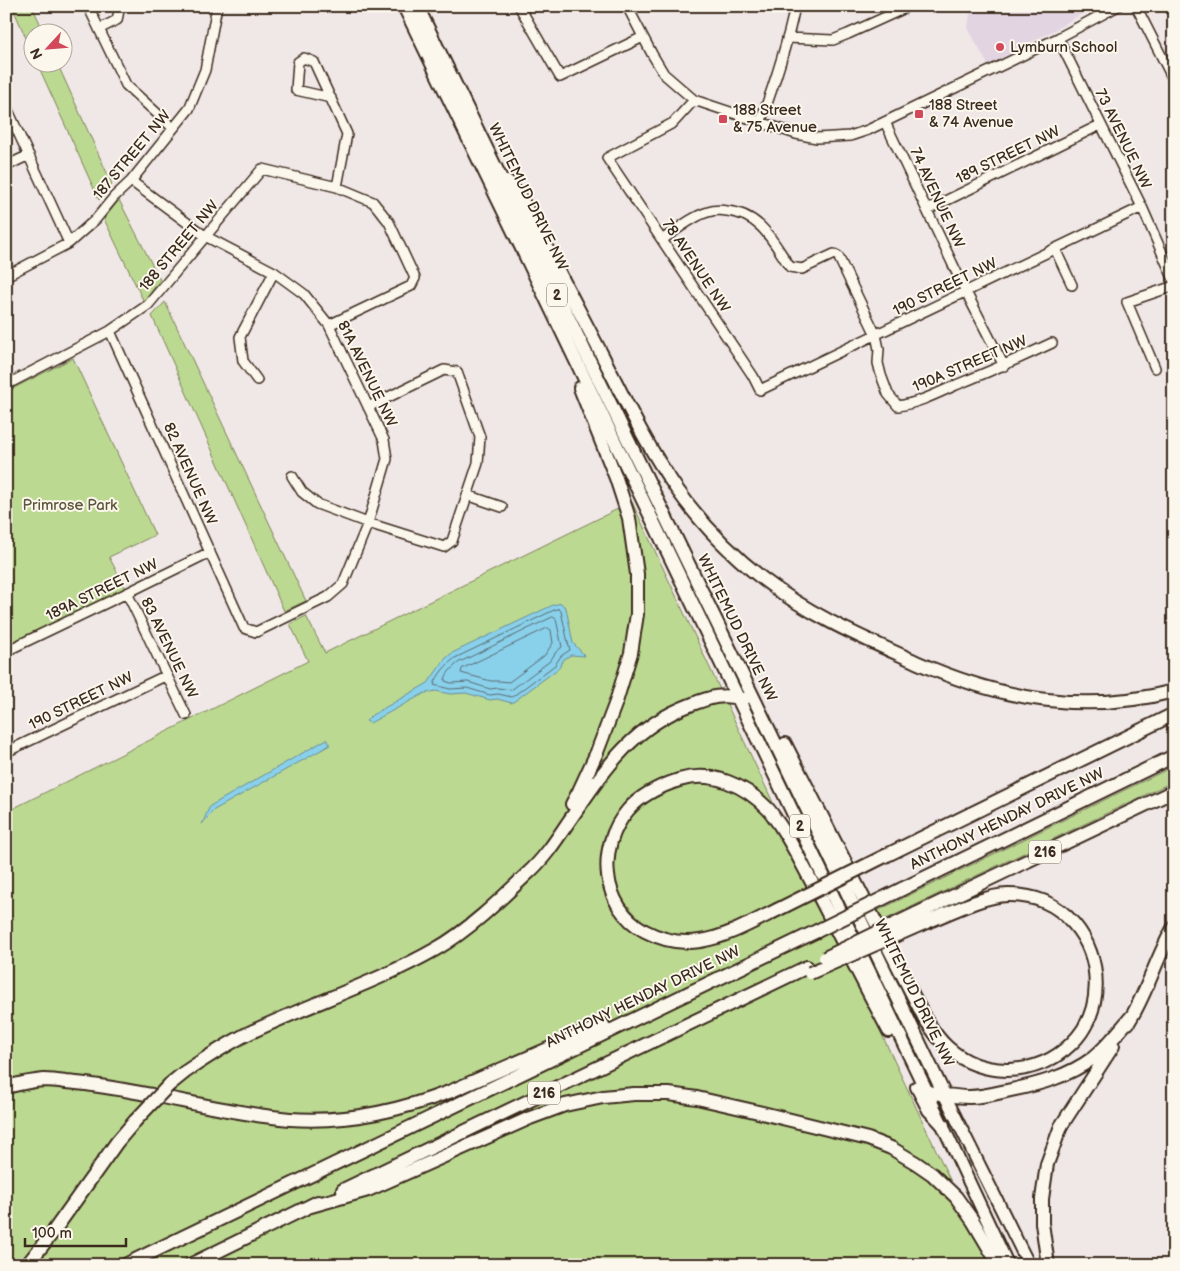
<svg xmlns="http://www.w3.org/2000/svg" width="1180" height="1271" viewBox="0 0 1180 1271" font-family="'Balsamiq Sans',sans-serif">
<style>
.built{fill:#e3d4e1}
.green{fill:#bcd991;stroke:#7c8258}
.water{fill:#89d0eb;stroke:#6a8e99}
.lines{fill:none;stroke-linecap:round;stroke-linejoin:round}
.shore{stroke:#5a6c70;stroke-width:1}
.minor-casing{stroke:#3b2a1e;stroke-width:12}
.major-casing{stroke:#3b2a1e;stroke-width:15}
.highway-casing{stroke:#3b2a1e;stroke-width:16}
.minor{stroke:#fbf7ec;stroke-width:9}
.major{stroke:#fbf7ec;stroke-width:11}
.highway{stroke:#fbf7ec;stroke-width:12}
.highway-bridge-casing{stroke:#3b2a1e;stroke-width:16;stroke-linecap:butt}
.highway-bridge{stroke:#fbf7ec;stroke-width:12}
.poi-dot{fill:#d1495b;stroke:#fbf7ec;stroke-width:2}
.labels{text-anchor:middle;dominant-baseline:central;stroke-width:4;stroke-linejoin:round;paint-order:stroke}
.shield{fill:#fbf7ec;stroke:#75685c;stroke-width:1}
.shield-label{font-size:14px;font-weight:bold;fill:#3b2a1e}
.poi-label{font-size:15px;fill:#3b2a1e;stroke:#fbf7ec;text-anchor:start}
.street-label{font-size:15px;fill:#3b2a1e;stroke:#fbf7ec}
.park-label{font-size:15px;fill:#5b563b;stroke:#fbf7ec}
</style>
<rect width="100%" height="100%" fill="#f0e7e7"/>
<filter id="ink" filterUnits="userSpaceOnUse"><feTurbulence type="fractalNoise" baseFrequency=".02" numOctaves="2"/><feDisplacementMap in="SourceGraphic" scale="10" xChannelSelector="R" yChannelSelector="G"/><feConvolveMatrix kernelMatrix="1 2 1 2 8 2 1 2 1" color-interpolation-filters="sRGB"/></filter>
<g filter="url(#ink)">
<path class="built" d="M971 6H1095L1056 29 988 65 968 28Z"/>
<path class="green" d="M12 6H32L44 32H32V52Z
M37 63H57L112 184 99 200Z
M119 200 160 280 144 302 104 219Z
M165 302 306 601 284 611 152 316Z
M73 358 155 535 109 557 126 589 6 645V392Z
M632 502 990 1265H6V812L308 661 290 624 306 616 325 653Z
M1174 766V781L882 921 877 911Z"/>
<path class="water" d="M561 603 566 608 573 643 585 656 571 655 564 659 559 668 512 703 497 699 490 700 466 693 450 694 436 691 425 693 370 723 366 721 372 715 428 683 445 659 452 653 553 605Z
M327 739 330 745 214 810 202 824 210 806Z"/>
<g class="lines">
<path class="shore" d="M559 609 561 611 568 643 570 650 561 656 555 665 512 697 498 694 490 695 467 688 450 689 434 685C437 675 447 664 455 658L554 610Z
M553 617 556 619 562 647 556 652 550 661 511 690 498 688 490 689 468 682 451 683 445 681C445 674 453 667 458 663Z
M548 628 551 630 553 643 544 656 509 682 499 681H491L461 673 462 669Z"/>
<g class="minor-casing">
<path id="minor" d="M88 6 126 85 173 128
M519 6 560 77 643 37
M627 6 652 54 664 74 694 100 796 134 817 138 850 136 868 130 1058 38 1118 6
M1136 6 1174 81
M99 29 117 20 120 6
M787 38 833 40 848 34 903 9 906 6
M1058 38 1142 207 1174 280
M331 98 296 90 298 62 304 58 314 62 347 134 337 187
M694 100 673 123 607 158 753 376 760 390 1142 207
M6 106 69 243
M885 122 966 292 1004 366
M760 123C774 85 787 46 795 6
M6 166 29 155
M927 210 1100 125
M662 240C675 231 693 216 708 212 714 210 721 210 727 211 761 214 773 242 790 267L802 269 834 254 838 256 876 335 879 349 878 363 881 375 888 394 898 406C919 403 938 393 956 385 989 372 1020 358 1052 343
M1055 249 1072 285
M6 276 69 243 96 219 114 197 131 181 189 109 205 70 217 6
M110 331 244 628 256 632 328 597 343 584 368 523 387 459 384 440 329 325 304 294 274 272 205 236 131 181
M1155 368 1127 302 1174 286
M257 380 243 361 240 337 274 272
M6 385 110 331 148 305 262 169 337 187 373 202 389 222 415 278 411 286 329 325
M292 476 302 492 317 504 368 523 444 547 452 541 478 463 480 437 457 372 444 370 368 407
M467 495 502 507
M127 593 186 715
M6 651 127 593 210 552
M6 752 167 675"/>
</g>
<g class="major-casing">
<path id="major" d="M927 1092 1008 1265
M944 1094 1029 1265"/>
</g>
<g class="highway-casing">
<path id="highway" d="M404 6 531 267 927 1092C941 1094 956 1097 969 1097 983 1097 997 1093 1011 1090 1040 1084 1069 1076 1093 1058 1108 1046 1120 1030 1132 1016
M417 6 756 703 944 1094
M508 182 522 200C548 252 575 303 602 355 625 400 647 447 676 488 700 522 731 554 763 579 811 616 861 637 916 662 1000 699 1083 715 1174 691
M785 744 924 1017C931 1028 937 1038 947 1047 982 1079 1037 1077 1071 1044 1104 1013 1103 958 1074 924 1056 903 1035 895 1008 895 984 895 945 915 922 924
M572 804 579 791 597 752 616 702 631 653 637 614V574L629 518 616 478 580 388
M887 855 1174 714
M902 889 1174 756
M777 910C753 922 727 937 700 941 681 944 662 940 645 931 601 907 596 847 628 810 641 795 660 786 679 780 712 770 745 785 768 809 772 813 775 819 779 824 793 845 804 868 816 890 840 937 864 984 889 1031
M916 914 1174 791
M1128 1023C1147 993 1156 958 1174 927
M185 1072C204 1059 223 1047 243 1036 306 1005 375 984 436 949 468 931 501 899 527 874 543 860 555 842 567 824 602 774 629 728 690 705 710 697 723 693 744 699
M6 1087C18 1084 31 1081 44 1080 51 1080 59 1081 66 1082 95 1084 123 1090 152 1095 198 1104 244 1115 290 1119 345 1123 399 1111 449 1092L603 1025
M917 1087 929 1110 943 1125
M343 1190 807 967
M311 1206 368 1190 530 1118 565 1105 603 1097 634 1094H669L697 1098 754 1111 868 1139 891 1148 916 1163 932 1174 956 1197 973 1221 999 1265
M27 1265 53 1232 117 1142 135 1121
M125 1265 817 931
M190 1265 318 1202
M1048 1265 1042 1223V1199L1047 1164 1061 1126 1113 1046"/>
</g>
<use href="#minor" class="minor"/>
<use href="#major" class="major"/>
<use href="#highway" class="highway"/>
<g class="highway-bridge-casing">
<path id="highway-bridge" d="M777 910 887 855
M817 931 902 889
M825 958 916 914
M810 973 922 924
M135 1121 169 1085 185 1072"/>
</g>
<use href="#highway-bridge" class="highway-bridge"/>
</g>
</g>
<g class="poi-dot">
<circle cx="1000" cy="47" r="5"/>
<rect x="914" y="109" width="10" height="10" rx="2.5"/>
<rect x="718" y="114" width="10" height="10" rx="2.5"/>
</g>
<g class="labels">
<g class="shield">
<rect x="547" y="283.5" width="20" height="23" rx="4"/>
<rect x="790" y="814.5" width="20" height="23" rx="4"/>
<rect x="1029" y="840.5" width="32" height="23" rx="4"/>
<rect x="528" y="1081.5" width="32" height="23" rx="4"/>
</g>
<g class="shield-label">
<text x="557" y="295">2</text>
<text x="800" y="826">2</text>
<text x="1045" y="852">216</text>
<text x="544" y="1093">216</text>
</g>
<g class="poi-label">
<text x="1010" y="47">Lymburn School</text>
<text x="929" y="105">188 Street<tspan x="929" dy="17">&amp; 74 Avenue</tspan></text>
<text x="733" y="110">188 Street<tspan x="733" dy="17">&amp; 75 Avenue</tspan></text>
</g>
<g class="street-label">
<text transform="translate(1123 139) rotate(64)">73 AVENUE NW</text>
<text transform="translate(132 155) rotate(-50)">187 STREET NW</text>
<text transform="translate(1008 155) rotate(-26)">189 STREET NW</text>
<text transform="translate(528 197) rotate(64)">WHITEMUD DRIVE NW</text>
<text transform="translate(937 198) rotate(65)">74 AVENUE NW</text>
<text transform="translate(179 246) rotate(-50)">188 STREET NW</text>
<text transform="translate(696 266) rotate(56)">78 AVENUE NW</text>
<text transform="translate(945 287) rotate(-26)">190 STREET NW</text>
<text transform="translate(970 364) rotate(-23)">190A STREET NW</text>
<text transform="translate(367 374) rotate(64)">81A AVENUE NW</text>
<text transform="translate(190 474) rotate(66)">82 AVENUE NW</text>
<text transform="translate(102 590) rotate(-26)">189A STREET NW</text>
<text transform="translate(737 628) rotate(64)">WHITEMUD DRIVE NW</text>
<text transform="translate(169 648) rotate(64)">83 AVENUE NW</text>
<text transform="translate(81 701) rotate(-26)">190 STREET NW</text>
<text transform="translate(1007 819) rotate(-26)">ANTHONY HENDAY DRIVE NW</text>
<text transform="translate(914 993) rotate(64)">WHITEMUD DRIVE NW</text>
<text transform="translate(643 997) rotate(-26)">ANTHONY HENDAY DRIVE NW</text>
</g>
<g class="park-label">
<text x="70" y="505">Primrose Park</text>
</g>
</g>
<rect width="1180" height="1271" fill="none" stroke="#fbf7ec" stroke-width="25"/>
<rect x="12" y="12" width="1155" height="1246" fill="none" stroke="#3b2a1e" stroke-width="2" filter="url(#ink)"/>
<g transform="translate(48 48) rotate(244)"><circle r="24" fill="#fbf7ec" stroke="#aea59a"/>
<path d="M0-4L9 19L0 12L-9 19Z" fill="#d1495b"/>
<text y="-8" font-size="14" font-weight="bold" text-anchor="middle" fill="#3b2a1e">N</text>
</g>
<path d="M25 1238v8h101v-8" fill="none" stroke="#3b2a1e" stroke-width="2.5"/>
<text x="32" y="1238" font-size="15" fill="#3b2a1e" stroke="#fbf7ec" stroke-width="4" paint-order="stroke">100 m</text>
</svg>
